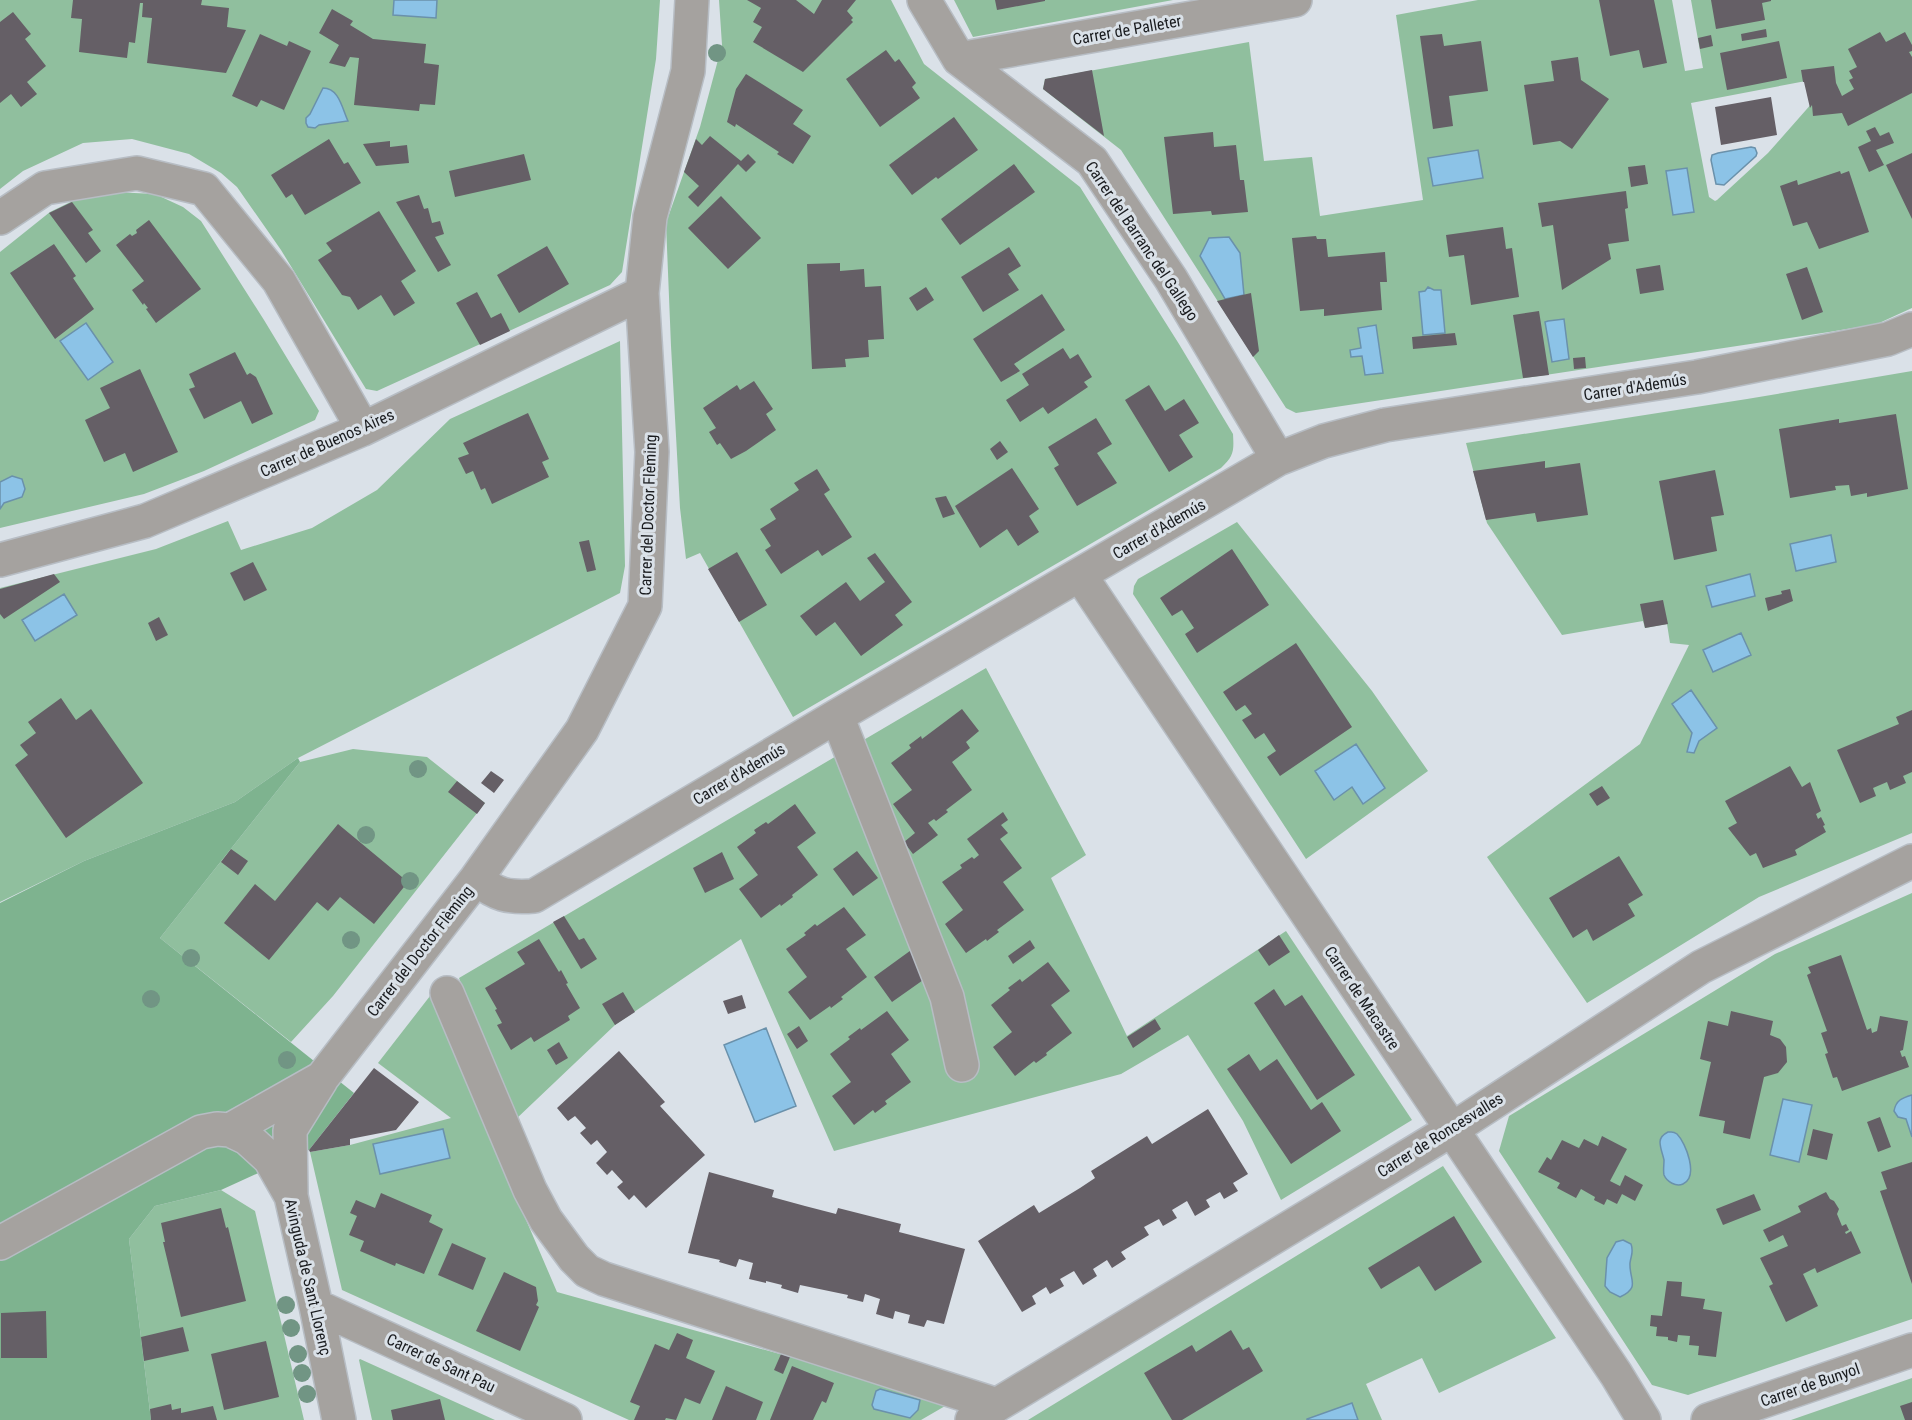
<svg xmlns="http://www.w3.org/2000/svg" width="1912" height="1420" viewBox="0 0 1912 1420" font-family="'Roboto Condensed',sans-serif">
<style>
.green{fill:#90bf9e;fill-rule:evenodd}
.forest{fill:#7eb38f}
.water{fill:#8cc3e7;stroke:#6a91ab;stroke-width:1.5}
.building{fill:#655f66}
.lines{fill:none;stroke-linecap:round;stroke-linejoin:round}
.minor-casing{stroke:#b7bdc4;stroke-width:36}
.minor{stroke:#a5a29f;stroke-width:33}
.tree{fill:#719584}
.labels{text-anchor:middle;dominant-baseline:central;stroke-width:6;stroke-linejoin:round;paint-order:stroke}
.street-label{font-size:16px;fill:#191b1e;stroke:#dae1e8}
</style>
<rect width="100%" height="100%" fill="#dae1e8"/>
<path class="green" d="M0 0H660L656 59 622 272 610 285 377 391 366 389 281 250 237 187 221 173 189 154 132 139 83 143 23 171 0 189Z
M719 0H891L924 64 1080 187 1179 344 1233 434C1234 451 1234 456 1221 468L793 717 700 553 686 559 680 508 671 346 666 223 700 127 722 45Z
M954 0H1173L973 37Z
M1478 0H1672L1685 71 1703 68 1691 0H1912V308L1877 324 1829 332 1296 413 1286 408 1121 150 1043 89 1045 79 1249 42 1264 161 1312 157 1320 216 1423 200 1396 15ZM1827 77 1828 85 1768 153 1717 200 1715 201 1709 197 1691 103Z
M93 191 155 194 183 207 201 221 264 320 319 411 315 420 204 471 144 494 0 528V252L50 212Z
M620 341 625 566 620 593 298 758 235 802 84 861 0 902V588L156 549 228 521 241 550 312 528 377 490 450 419Z
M1912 371V833L1759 897 1587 1003 1487 857 1640 744 1689 645 1670 643 1667 624 1645 628 1643 621 1562 635 1487 523 1466 443 1747 399Z
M1237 522 1372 691 1428 771 1306 859 1133 594 1134 586 1138 579Z
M986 668 1086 855 1051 878 1127 1036 1286 931 1412 1120 1281 1200 1243 1121 1188 1035 1121 1074 834 1151 741 939 615 1025 515 1120 459 978Z
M353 749 427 757 485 803 333 996 291 1042 160 938 300 762Z
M1912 893V1319L1688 1395 1652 1385 1499 1151 1509 1116 1775 954Z
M430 996 557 1292 952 1402 921 1420H629L342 1290 310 1152 350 1145 451 1118 378 1063Z
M1443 1166 1556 1338 1439 1393 1422 1358 1366 1384 1382 1420H1028Z
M221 1190 255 1211 304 1420H151L129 1239 155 1206Z
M360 1359 495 1420H372L359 1360Z
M1912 1378V1420H1791Z"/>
<path class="forest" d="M298 758 300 762 160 938 354 1093 309 1150 221 1190 155 1206 129 1239 151 1420H0V903L84 861 235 802Z"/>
<path class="water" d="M394 0H437L436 18 393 15Z
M323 88C339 88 342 108 348 121L319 125 315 128 308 127 306 123V118L310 114Z
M1751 147 1755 148 1757 153 1756 156 1724 185 1716 184 1711 160 1712 155 1718 153Z
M1478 150 1483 178 1433 186 1428 158Z
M1687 168 1694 212 1673 215 1666 171Z
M1229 237 1240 253 1244 295 1225 299 1200 256 1209 238Z
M1428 287 1434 290H1441L1445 333 1423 335 1419 292 1425 291Z
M1564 319 1569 359 1552 362 1545 322 1548 321Z
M86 323 113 362 88 380 60 341Z
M1376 325 1383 373 1365 375 1362 356 1351 357 1350 350 1361 348 1358 328Z
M12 476 22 479 25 489 22 497 4 503 0 509V482Z
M1831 535 1836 562 1796 571 1790 544Z
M1750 574 1755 596 1712 607 1706 586Z
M64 594 77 615 35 641 22 620Z
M1741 633 1751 655 1713 672 1703 650Z
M1691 690 1717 728 1699 741 1694 753 1687 752 1692 733 1672 704Z
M1356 744 1385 788 1363 804 1352 787 1334 800 1315 771Z
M766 1028 796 1106 755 1122 724 1045Z
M1912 1095V1137L1906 1119 1898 1117 1894 1111C1896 1100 1902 1098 1912 1095Z
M1783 1099 1812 1105 1799 1162 1770 1155Z
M443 1129 450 1158 380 1174 373 1144Z
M1668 1132C1673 1132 1673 1131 1677 1134 1686 1143 1699 1177 1683 1184 1676 1187 1667 1182 1664 1175 1663 1171 1664 1165 1664 1160 1663 1155 1660 1148 1660 1142 1660 1137 1664 1134 1668 1132Z
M1623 1240 1631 1244C1634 1252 1631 1255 1630 1263 1629 1280 1641 1287 1620 1297L1610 1292 1605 1286 1607 1258 1616 1242Z
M880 1389 920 1400 918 1410 910 1418 874 1409 872 1405 876 1391Z
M1352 1403 1358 1420H1307V1419Z"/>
<path class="building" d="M73 0H202L201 5 229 8 227 27 246 30 226 73 147 63 152 18 142 17 143 3H140L135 43 129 42 127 58 79 52 82 19 71 18Z
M747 0H796L814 14 822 0H856L847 11 853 18 851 20 853 22 803 72 753 42 762 27 753 22 761 8Z
M995 0H1045V1L997 10Z
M1599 0H1654L1667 63 1643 68 1639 50 1610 56Z
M1711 0H1771V1L1762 3 1765 20 1716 29Z
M332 9 353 21 350 25 373 39 426 44 424 63 439 65 435 105 420 104 419 111 354 105 359 58 350 57 345 67 329 63 339 45 319 33Z
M13 12 31 34 25 39 46 66 27 82 37 94 21 107 11 94 0 103V22Z
M1766 29 1767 37 1742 41 1741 34Z
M1880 32 1886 42 1905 32 1912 45V51L1909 52 1912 57V93L1848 126 1842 113 1813 116 1812 105 1810 108 1804 82H1803L1801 70 1834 66 1836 83 1842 96 1854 89 1849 80 1853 78 1849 71 1857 67 1848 49Z
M260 34 287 46 289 41 311 51 284 110 261 100 257 107 232 96Z
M1442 34 1444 46 1481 41 1488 91 1449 96 1453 126 1433 129 1420 36Z
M1711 35 1713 46 1700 49 1698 38Z
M1779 41 1787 78 1727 90 1720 53Z
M886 50 895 62 899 59 916 83 912 87 920 98 880 127 846 79Z
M1578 57 1581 80 1609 99 1572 149 1560 141 1533 145 1524 85 1554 81 1551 61Z
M1092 70 1104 136 1043 89 1045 79Z
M746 74 803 110 793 124 811 136 793 164 777 154 779 152 736 124 735 127 727 122 736 89Z
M1771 97 1777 135 1721 145 1715 107Z
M954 117 978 150 938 179 936 177 912 195 889 165Z
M1875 127 1880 136 1889 132 1894 143 1876 150 1884 165 1869 172 1858 147 1871 141 1866 131Z
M1213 132 1214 147 1236 145 1240 180H1244L1248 212 1212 215 1211 211 1173 214 1164 137Z
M710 136 741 161 748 154 756 162 746 172 738 164 698 207 688 197 699 186 684 172 696 139 702 145Z
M329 139 344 164 348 162 361 183 305 215 292 194 286 198 271 175Z
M390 141V147L407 145 409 163 376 166 363 144Z
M1912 153V219L1886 165Z
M524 154 531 180 455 197 449 171Z
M1014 164 1035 192 960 245 941 219Z
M1645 165 1648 184 1631 187 1628 167Z
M1840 171 1841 174 1849 171 1869 232 1819 249 1807 222 1793 226 1780 186 1797 180 1798 185Z
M1626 191 1628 208 1625 209 1629 241 1608 244 1611 259 1562 290 1553 225 1542 227 1538 203Z
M419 195 424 209 428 208 432 223 440 221 444 234 435 237 451 265 438 272 396 202Z
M721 196 761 238 728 269 688 228Z
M72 202 93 230 88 233 101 251 86 263 49 213Z
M379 211 416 271 401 281 415 303 394 316 381 295 358 310 350 297 342 295 318 260 332 251 326 243Z
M149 220 201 289 156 323 146 309 148 308 144 303 143 305 132 290 144 281 116 245 130 234 132 236 137 233 136 230Z
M1503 227 1506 249 1512 248 1519 297 1471 305 1464 255 1449 257 1446 235Z
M1316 236 1317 239H1326L1328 257 1385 252 1387 282H1380L1382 310 1324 316V309L1300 311 1292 238Z
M54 244 76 276 73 278 94 309 55 339 10 273Z
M547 246 569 284 519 313 497 275Z
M1009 247 1021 266 1008 274 1019 290 983 312 961 277Z
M840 263V271L864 269 865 287 881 286 884 339 868 340 869 357 845 359 846 367 812 369 807 264Z
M1660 265 1664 290 1640 294 1636 269Z
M1807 267 1823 312 1802 320 1786 274Z
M926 287 934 300 917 311 909 298Z
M477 292 491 318 501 313 510 331 480 345 456 303Z
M1251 293 1259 351 1253 357 1217 301Z
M1042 294 1065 330 1014 364 1020 371 1001 382 973 339Z
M1539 311 1549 375 1523 378 1513 315Z
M1455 333 1457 345 1413 349 1412 337Z
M1063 348 1070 359 1078 354 1092 377 1084 382 1088 387 1048 414 1043 407 1020 422 1006 400 1029 385 1022 374Z
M235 352 247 375 250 373 256 377 273 414 252 424 241 401 204 419 189 389 195 387 189 374Z
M1585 357 1586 368 1574 369 1573 358Z
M140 369 178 452 133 472 125 453 104 462 85 420 110 408 100 388Z
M754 381 773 409 766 414 776 430 746 451 731 459 720 443 717 445 709 432 716 428 703 408 737 385 740 390Z
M1149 385 1165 411 1184 399 1199 423 1179 435 1193 457 1169 472 1125 400Z
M528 413 549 459 542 462 549 477 492 504 485 488 481 490 473 471 466 474 458 458 469 454 463 443Z
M1896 414 1908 489 1867 497V493L1851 496 1849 485 1835 486 1836 490 1790 498 1779 429 1839 419V423Z
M1096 418 1112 444 1097 453 1117 483 1077 506 1054 468 1059 465 1048 447Z
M1000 441 1008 452 997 460 990 449Z
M1545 461V468L1580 463 1588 515 1537 522 1535 513 1486 520 1473 471Z
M1012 468 1039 509 1029 516 1039 532 1018 546 1007 529 980 548 955 506Z
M817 469 830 490 824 494 852 537 822 556 818 550 781 574 765 550 771 546 760 529 776 519 770 509 799 490 794 483Z
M1715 470 1724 515 1711 517 1717 551 1674 560 1659 481Z
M946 496 955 514 943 518 935 498Z
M589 540 596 570 587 572 579 542Z
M1232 549 1269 605 1197 653 1185 634 1194 628 1182 610 1172 616 1160 598Z
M737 552 767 605 739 622 708 569Z
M875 553 912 602 895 615 903 625 861 656 835 622 816 636 800 616 846 582 860 601 885 582 867 558Z
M253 562 267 590 244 601 230 573Z
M54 574 60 582 4 619 0 614V589Z
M1790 589 1793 601 1768 611 1765 598 1782 594 1781 591Z
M1663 600 1668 624 1645 628 1640 604Z
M159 617 168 635 156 641 148 623Z
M1296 643 1352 727 1280 776 1267 757 1276 751 1264 733 1255 739 1242 720 1252 714 1245 705 1236 711 1223 692Z
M61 698 76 720 91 709 143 783 66 838 15 765 28 755 20 745 36 733 28 722Z
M962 709 979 731 966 742 970 748 952 762 972 790 946 810 948 812 936 821 934 819 928 823 938 835 913 854 904 842 915 833 893 804 912 790 891 763 911 748 909 745 921 736 922 739Z
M1912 710V772L1903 776 1906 783 1890 790 1887 782 1873 788 1876 796 1860 803 1837 750 1899 724 1896 717Z
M1790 766 1802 787 1810 782 1821 811 1816 814 1818 819 1821 817 1825 825 1823 826 1826 832 1795 850 1797 855 1763 868 1756 853 1750 856 1728 828 1737 823 1725 801Z
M491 771 504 780 494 793 481 783Z
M457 781 485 803 477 814 448 792Z
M1602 786 1610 798 1597 806 1589 794Z
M795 804 816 833 797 847 818 875 792 895 793 897 781 906 780 904 761 918 739 889 758 875 737 847 756 833 754 830 766 822 768 824Z
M1003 812 1008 820 1001 825 1008 833 1000 839 1022 868 1003 882 1024 910 997 930 999 932 987 941 986 939 966 953 945 924 963 910 942 882 962 868 960 865 972 857 974 859 979 855 967 839Z
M338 824 408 882 374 924 340 897 328 911 317 902 269 960 224 923 255 884 275 901Z
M231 849 248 861 238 875 221 862Z
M857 851 878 878 853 896 833 869Z
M722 852 734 879 705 893 693 868Z
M1619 856 1643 895 1628 904 1635 916 1593 941 1587 929 1573 938 1549 898Z
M844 907 866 935 846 949 867 977 841 997 843 999 831 1008 830 1006 810 1020 788 992 807 977 786 949 806 935 804 933 815 924 817 926Z
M564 916 579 940 584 938 597 959 581 969 553 922Z
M1279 935 1290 952 1269 966 1258 950Z
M539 939 559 972 561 970 568 983 566 984 580 1008 568 1016 570 1020 534 1042 531 1037 511 1050 497 1025 502 1023 495 1010 497 1009 485 988 525 964 517 952Z
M1030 940 1035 948 1013 964 1008 956Z
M914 948 926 978 892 1002 874 977Z
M1841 955 1867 1030 1871 1028 1872 1033 1877 1031 1880 1016 1908 1021 1903 1050 1900 1051 1902 1057 1905 1056 1909 1067 1842 1091 1837 1077 1833 1078 1825 1054 1828 1053 1821 1033 1827 1031 1807 975 1811 973 1808 967Z
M1048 962 1070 991 1051 1005 1072 1033 1046 1053 1047 1055 1036 1063 1034 1061 1015 1076 993 1047 1012 1032 991 1005 1010 990 1008 988 1020 979 1022 982Z
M1274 989 1285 1006 1302 995 1355 1075 1317 1100 1254 1003Z
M623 992 635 1012 615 1025 602 1004Z
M742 995 746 1008 728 1014 723 1001Z
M887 1011 909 1040 891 1054 911 1082 885 1101 887 1104 875 1113 873 1110 854 1125 832 1096 851 1082 830 1054 850 1039 848 1037 860 1028 861 1030Z
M1731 1011 1773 1021 1770 1035 1780 1039 1786 1047 1787 1062 1778 1073 1764 1077 1750 1139 1723 1133 1725 1121 1699 1116 1711 1062 1700 1059 1708 1021 1728 1026Z
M1155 1019 1161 1029 1133 1048 1127 1037Z
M799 1026 808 1041 797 1049 787 1034Z
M559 1042 568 1058 556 1065 547 1050Z
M619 1051 665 1102 660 1106 705 1155 646 1208 634 1195 629 1200 617 1187 623 1182 612 1170 607 1175 596 1163 607 1152 597 1140 591 1145 580 1133 586 1128 575 1116 568 1121 557 1108Z
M1249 1054 1260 1071 1277 1059 1311 1110 1322 1102 1341 1131 1291 1164 1227 1069Z
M374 1068 419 1102 396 1130 350 1139V1145L310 1152 309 1150Z
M1208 1109 1248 1174 1233 1183 1238 1191 1224 1199 1220 1192 1206 1200 1210 1207 1195 1216 1187 1201 1172 1210 1177 1218 1163 1226 1159 1219 1144 1227 1149 1235 1121 1252 1126 1259 1112 1268 1107 1260 1093 1269 1097 1276 1083 1285 1074 1271 1060 1279 1064 1286 1050 1294 1046 1287 1032 1296 1036 1304 1022 1312 978 1241 1034 1205 1039 1213 1080 1188 1095 1178 1091 1171 1147 1136 1152 1144Z
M1880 1117 1891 1147 1878 1152 1867 1122Z
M1813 1129 1833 1134 1827 1160 1807 1155Z
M1602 1136 1627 1149 1610 1181 1620 1186 1625 1175 1643 1185 1635 1201 1622 1194 1617 1204 1607 1199 1604 1205 1594 1200 1595 1197 1581 1189 1576 1198 1557 1188 1560 1183 1538 1172 1547 1157 1551 1160 1562 1140 1579 1148 1584 1139 1598 1146Z
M1912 1162V1284L1880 1191 1887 1189 1881 1172Z
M709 1172 774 1190 772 1197 805 1206 836 1214 838 1208 901 1224 899 1232 965 1249 944 1324 927 1320 924 1327 908 1323 910 1315 895 1311 893 1319 876 1314 880 1299 865 1294 863 1302 847 1298 848 1295 800 1285 798 1293 781 1288 782 1285 766 1281V1283L749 1279 753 1263 739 1259 736 1267 719 1262 720 1260 688 1253Z
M1826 1192 1830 1199 1834 1201 1839 1209 1837 1214 1842 1226 1846 1224 1849 1230 1845 1232 1846 1234 1851 1231 1861 1253 1817 1273 1815 1268 1803 1274 1818 1306 1786 1322 1769 1286 1773 1284 1760 1258 1788 1246 1783 1235 1769 1242 1763 1230 1801 1212 1798 1206Z
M381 1193 432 1215 429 1222 443 1229 424 1274 396 1263 395 1266 360 1251 364 1241 349 1235 357 1216 350 1213 356 1200 375 1208Z
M1754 1194 1761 1210 1723 1225 1716 1209Z
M221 1208 226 1228 228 1227 246 1301 181 1317 163 1242H165L161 1223Z
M1454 1216 1482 1262 1435 1291 1419 1266 1381 1289 1368 1268Z
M452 1243 486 1258 473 1290 438 1275Z
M504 1272 536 1287 538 1301 536 1305 539 1307 520 1351 476 1331Z
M1667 1281 1682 1282 1681 1296 1705 1299 1703 1309 1722 1312 1716 1357 1698 1355 1699 1346 1689 1345 1690 1336 1678 1335 1677 1342 1668 1340V1337L1656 1336 1657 1327 1650 1326 1651 1315 1662 1316Z
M46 1311 47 1358H1V1313Z
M183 1327 189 1351 144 1361 141 1337Z
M1231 1330 1243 1350 1249 1347 1263 1371 1182 1420H1172L1144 1373 1192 1345 1196 1352Z
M677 1333 693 1340 686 1358 715 1371 700 1404 685 1398 676 1420 666 1418 665 1420H634L640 1406 630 1402 655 1344 669 1350Z
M266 1341 279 1397 224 1410 211 1354Z
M781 1354 790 1357 783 1374 774 1370Z
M792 1366 834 1383 826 1403 822 1401 813 1420H770Z
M726 1386 763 1402 756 1420H712Z
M440 1399 445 1420H393L391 1410Z
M1912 1402V1420H1905L1900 1406Z
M171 1404 172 1410 181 1408V1413L213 1406 217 1420H151L150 1409Z"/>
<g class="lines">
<g class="minor-casing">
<path id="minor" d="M924 0 959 59 1092 161 1171 279 1278 459
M959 59 1295 0
M0 218 45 188 137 173 204 189 279 281 363 429
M0 560 145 521 363 429 642 293
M1080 575 1616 1374 1644 1420
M837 716 947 997 962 1065
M476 879C497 895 507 898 534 896L837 716 1278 459 1324 441 1385 425 1697 377 1888 339 1912 329
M447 993 530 1190 546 1220 574 1258 587 1271 604 1279 997 1405
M230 1130 322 1078 476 879 582 730 645 606 652 452 642 293 650 217 688 71 692 0
M291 1193 290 1130 321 1080
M0 1243 201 1132 217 1129 230 1130 247 1138 270 1159 291 1196 316 1306 339 1420
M316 1306 565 1420
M972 1420 1451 1130 1701 967 1912 861
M1708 1420 1912 1350"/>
</g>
<use href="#minor" class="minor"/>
</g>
<g class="tree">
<circle cx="717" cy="53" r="9"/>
<circle cx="418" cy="769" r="9"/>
<circle cx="366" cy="835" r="9"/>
<circle cx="410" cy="881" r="9"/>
<circle cx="351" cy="940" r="9"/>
<circle cx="191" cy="958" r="9"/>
<circle cx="151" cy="999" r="9"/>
<circle cx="287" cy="1060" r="9"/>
<circle cx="286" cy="1305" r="9"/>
<circle cx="291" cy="1328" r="9"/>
<circle cx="298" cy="1354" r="9"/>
<circle cx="302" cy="1373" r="9"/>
<circle cx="307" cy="1394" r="9"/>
</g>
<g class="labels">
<g class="street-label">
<text transform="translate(1127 30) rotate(-10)">Carrer de Palleter</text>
<text transform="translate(1142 241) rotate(56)">Carrer del Barranc del Gallego</text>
<text transform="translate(1635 387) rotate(-9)">Carrer d'Ademús</text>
<text transform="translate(327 443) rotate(-24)">Carrer de Buenos Aires</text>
<text transform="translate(648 515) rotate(-88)">Carrer del Doctor Flèming</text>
<text transform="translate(1159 529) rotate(-30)">Carrer d'Ademús</text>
<text transform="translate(739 774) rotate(-31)">Carrer d'Ademús</text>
<text transform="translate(420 951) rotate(-52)">Carrer del Doctor Flèming</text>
<text transform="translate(1362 998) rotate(56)">Carrer de Macastre</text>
<text transform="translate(1440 1135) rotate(-32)">Carrer de Roncesvalles</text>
<text transform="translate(308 1277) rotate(77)">Avinguda de Sant Llorenç</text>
<text transform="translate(441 1363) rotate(25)">Carrer de Sant Pau</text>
<text transform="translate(1810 1385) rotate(-19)">Carrer de Bunyol</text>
</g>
</g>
</svg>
